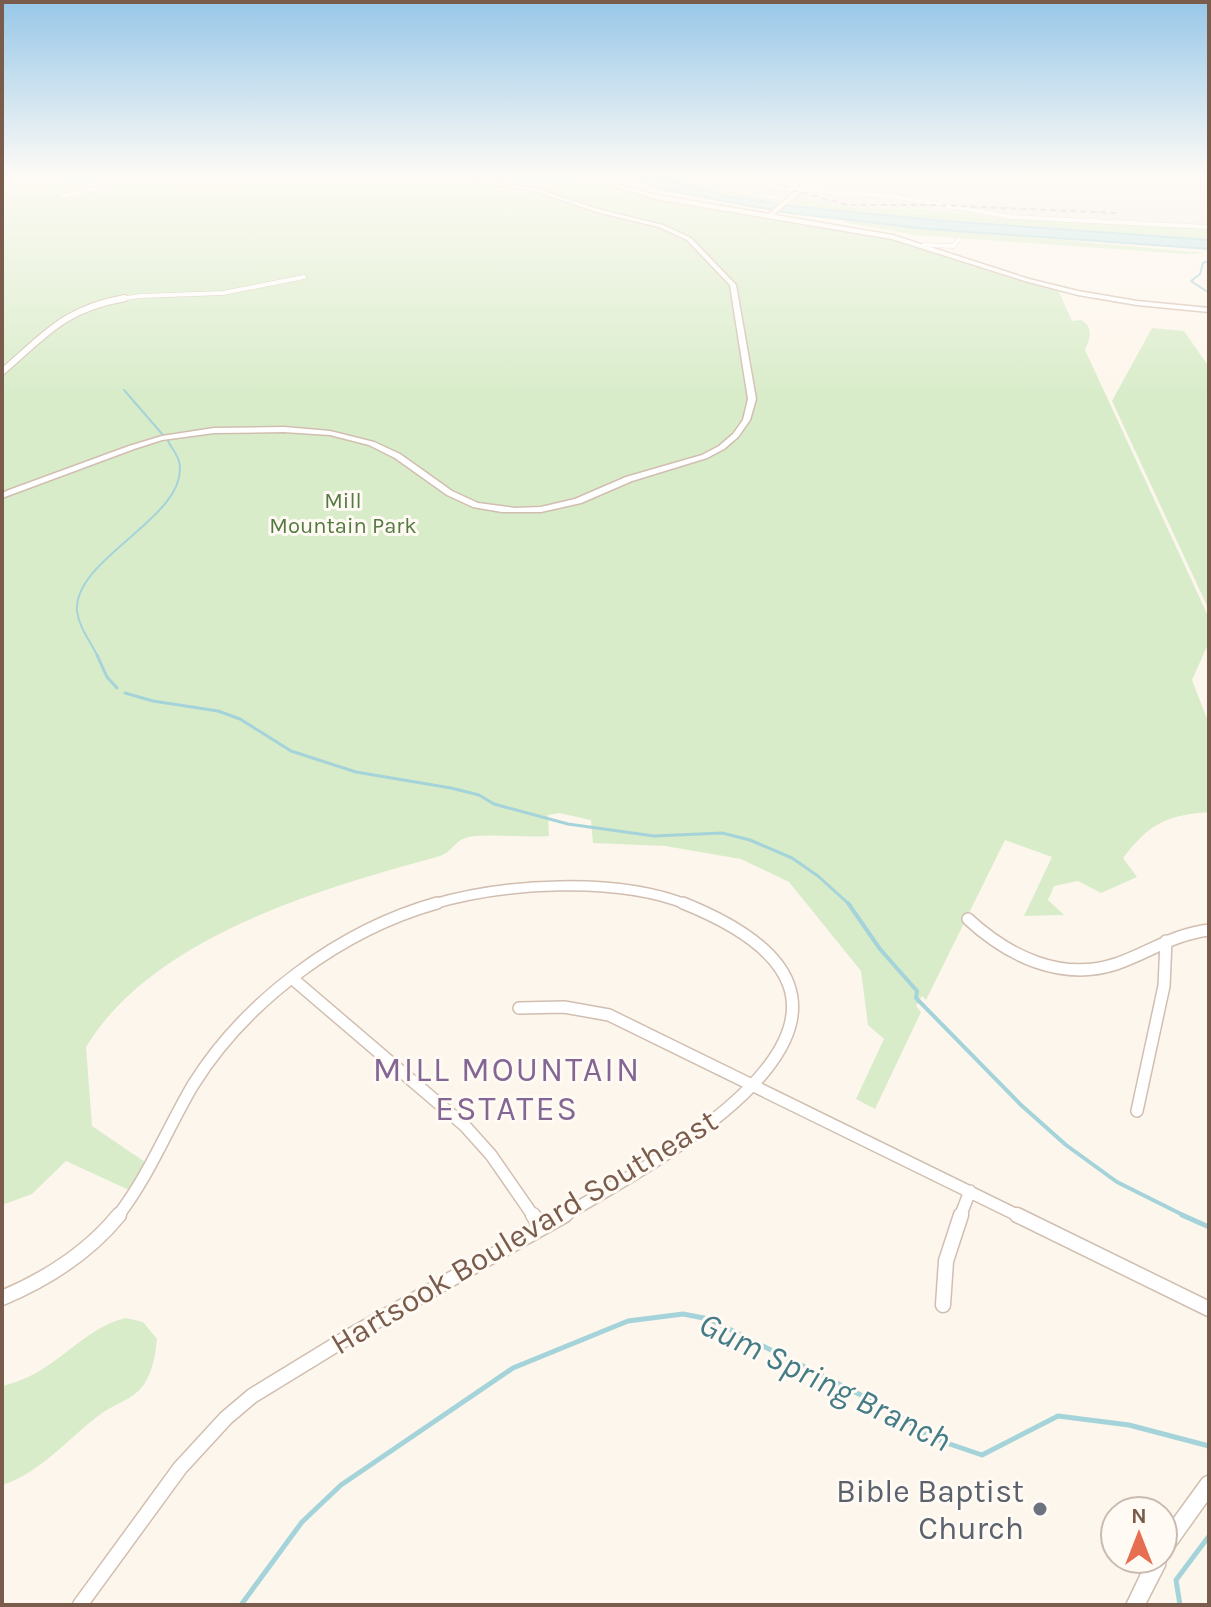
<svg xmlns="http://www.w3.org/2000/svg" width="1211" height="1607" viewBox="0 0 1211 1607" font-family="Karla,sans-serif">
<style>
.residential{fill:#f5e8da}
.industrial{fill:#efe9e4}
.green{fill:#d8ecc9}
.water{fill:#bfe3e8;stroke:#a5d3da;stroke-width:2}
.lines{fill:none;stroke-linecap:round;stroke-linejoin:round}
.stream-far3{stroke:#a5d3da;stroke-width:2}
.stream-far2{stroke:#a5d3da;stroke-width:3}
.stream-far1{stroke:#a5d3da;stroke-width:4}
.stream{stroke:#a5d3da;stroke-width:5}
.minor-far4-casing{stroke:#d1beb0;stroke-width:5}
.minor-far3-casing{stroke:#d1beb0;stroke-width:8}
.minor-far2-casing{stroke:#d1beb0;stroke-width:12}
.minor-far1-casing{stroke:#d1beb0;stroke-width:14}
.minor-casing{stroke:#d1beb0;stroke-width:17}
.tertiary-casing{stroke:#d1beb0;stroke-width:3}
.secondary-casing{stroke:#d6c0b0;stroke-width:3}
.minor-far4{stroke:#fff;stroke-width:4}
.minor-far3{stroke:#fff;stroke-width:6}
.minor-far2{stroke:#fff;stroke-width:9}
.minor-far1{stroke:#fff;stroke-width:11}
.minor{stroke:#fff;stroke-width:14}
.tertiary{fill:#fff;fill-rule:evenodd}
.secondary{fill:#fff;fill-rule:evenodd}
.rail{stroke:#b9a8c9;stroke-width:2;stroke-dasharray:6 4;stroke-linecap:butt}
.worship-dot{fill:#6b7280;stroke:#fffaf3;stroke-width:3}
.labels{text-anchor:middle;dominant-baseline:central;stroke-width:6;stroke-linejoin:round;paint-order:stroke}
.far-park-label{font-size:22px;fill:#537a41;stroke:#fffaf3}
.near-street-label{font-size:32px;fill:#7a5c4d;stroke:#fffaf3}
.near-worship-label{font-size:32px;fill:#5b616d;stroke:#fffaf3;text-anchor:end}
.near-neighbourhood-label{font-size:34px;letter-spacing:2px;fill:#846695;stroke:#fffaf3}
.near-water-label{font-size:34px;font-style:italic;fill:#437c86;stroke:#fffaf3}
</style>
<rect width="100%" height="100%" fill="#fdf6ec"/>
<path class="residential" d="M2 174H252L257 180 182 190 156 182 2 201Z"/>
<path class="industrial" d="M666 174H1209V228L1010 219 925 208 871 209 725 190Z"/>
<path class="green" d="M81 174H110L108 175C122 180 158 182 174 178 193 196 229 184 254 180L252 174H564L674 203 881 237 932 250 1059 292 1072 321 1081 320C1094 327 1090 339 1085 350L1209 618V642L1192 680 1209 724V812C1166 815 1149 824 1123 858L1137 877 1101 893 1078 881 1054 886 1048 900 1064 915 1024 916 1052 857 1005 840 926 1000 922 996 916 1006 921 1012 875 1109 856 1099 884 1039 868 1025 861 971 789 882 741 859 665 846 593 843 591 820 559 813 548 815 549 836C524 838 499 834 475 836 453 838 455 851 440 856 323 888 153 936 86 1047L92 1126 145 1162 129 1190 66 1161 32 1194 2 1205V188L34 190Z
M649 174H665L725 191 781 200 777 204 683 185Z
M801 195 826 203 872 209H925L1011 219 1209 229V239L948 220 791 205Z
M845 221 1207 253 1185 254 915 235 843 222Z
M1152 328 1184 331 1209 367V610L1112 401Z
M126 1318 143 1322 157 1339C155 1356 153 1371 143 1386 134 1398 114 1405 102 1413 69 1437 41 1473 2 1485V1386C55 1375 81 1328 126 1318Z"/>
<path class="water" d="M618 174H647L723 195 791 206 946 221 1209 240V249L928 229 789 213 665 190Z"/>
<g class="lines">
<path class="stream-far3" d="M1209 261 1203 263 1200 274 1191 281 1209 293
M124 390 163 435
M98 657C91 642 79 628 77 611 73 557 192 516 179 461 177 454 170 446 167 439"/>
<path class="stream-far2" d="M97 655 107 677 117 688
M125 693 153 701 218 711 240 719 291 751 356 772 451 788 479 795 494 804 568 824 654 836 722 833 750 840 792 858 818 876 850 905"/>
<path class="stream-far1" d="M848 903 880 949 917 991 916 998 1021 1105 1066 1145 1117 1182 1187 1217"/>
<path class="stream" d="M1182 1215 1209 1227
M241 1605 302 1522 341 1485 513 1368 628 1321 683 1314 709 1319 891 1410 932 1438 982 1455 1058 1416 1129 1425 1209 1446
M1180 1605 1176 1580 1209 1536"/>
<g class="minor-far4-casing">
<path id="minor-far4" d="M32 174 54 182
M719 174 780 188 891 196 1012 217 1209 227
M174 178 210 174
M2 183 11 187
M63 196 99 188 123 174
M924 245 954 246 959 239
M113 300 140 296 223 293 304 277"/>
</g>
<g class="minor-far3-casing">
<path id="minor-far3" d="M2 372C47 333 64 309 125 298"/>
</g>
<g class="minor-far2-casing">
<path id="minor-far2" d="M430 905C504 883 616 876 688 905"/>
</g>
<g class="minor-far1-casing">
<path id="minor-far1" d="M968 919C1008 956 1061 982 1116 964 1148 953 1174 934 1209 930
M293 979 465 1126 491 1155 534 1217
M519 1008 564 1007 609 1015 1021 1217
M1137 1111 1164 986 1166 941
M117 1217C149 1176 167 1129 193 1085 246 1000 341 930 437 903
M561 1217C680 1149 940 1006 683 903
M960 1217 970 1191"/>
</g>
<g class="minor-casing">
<path id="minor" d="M533 1215 542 1228
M1017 1215 1209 1309
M2 1298C47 1279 88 1253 119 1215
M943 1305 946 1261 961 1215
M80 1605 180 1468 226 1418 252 1396 350 1336 565 1215"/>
</g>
<g class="tertiary-casing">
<path id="tertiary" d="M427 174H436L537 189 601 210 663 225 691 238 736 285 756 399 750 420 738 437 724 449 707 458 632 481 581 503 541 512H502L473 507 447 495 395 458 369 445 330 435 284 432 214 433 162 440 134 449 2 498V493L9 490 129 446 162 436 214 428 284 427 330 431 374 442 400 454 452 491 478 503 515 508 541 507 575 499 626 477 702 455 719 446 733 434 743 420 748 399 730 285 687 240 659 227 597 212 534 191Z
M809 174H813L800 193 771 217H767V215L796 191Z
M1209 1475V1499L1169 1555 1166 1557 1165 1566 1145 1605H1126L1148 1559H1163V1533L1203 1478Z"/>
</g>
<g class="secondary-casing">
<path id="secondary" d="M573 174H579L657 195 893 235 1029 279 1078 291 1137 301 1209 308V312L1137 305 1078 295 1025 281 892 239 656 199Z"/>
</g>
<use href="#minor-far4" class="minor-far4"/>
<use href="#minor-far3" class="minor-far3"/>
<use href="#minor-far2" class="minor-far2"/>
<use href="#minor-far1" class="minor-far1"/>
<use href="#minor" class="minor"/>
<use href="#tertiary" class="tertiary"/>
<use href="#secondary" class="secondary"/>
<path class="rail" d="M768 174 776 183 793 190 848 205H933L1119 213"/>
</g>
<linearGradient id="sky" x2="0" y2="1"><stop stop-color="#97c7e8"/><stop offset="0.44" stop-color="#fefbf6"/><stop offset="1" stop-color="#fefbf6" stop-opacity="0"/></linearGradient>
<rect width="1211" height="399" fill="url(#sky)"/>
<circle class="worship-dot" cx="1040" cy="1509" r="8"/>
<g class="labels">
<g class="far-park-label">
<text x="343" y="501">Mill<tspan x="343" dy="25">Mountain Park</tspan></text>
</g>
<g class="near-street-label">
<text transform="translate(524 1232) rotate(-31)">Hartsook Boulevard Southeast</text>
</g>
<g class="near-worship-label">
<text x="1024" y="1491">Bible Baptist<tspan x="1024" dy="37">Church</tspan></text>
</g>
<g class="near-neighbourhood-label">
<text x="507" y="1070">MILL MOUNTAIN<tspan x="507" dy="39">ESTATES</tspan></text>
</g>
<g class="near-water-label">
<text transform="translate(825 1382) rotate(26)">Gum Spring Branch</text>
</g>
</g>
<rect width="1211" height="1607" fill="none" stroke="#7a5c4d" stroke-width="8"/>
<g transform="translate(1139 1535)"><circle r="38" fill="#fffaf3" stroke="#cabbb1" stroke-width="2"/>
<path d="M0-6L14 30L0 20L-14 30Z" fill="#e76f51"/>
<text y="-12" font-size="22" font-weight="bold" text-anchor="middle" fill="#7a5c4d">N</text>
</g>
</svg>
